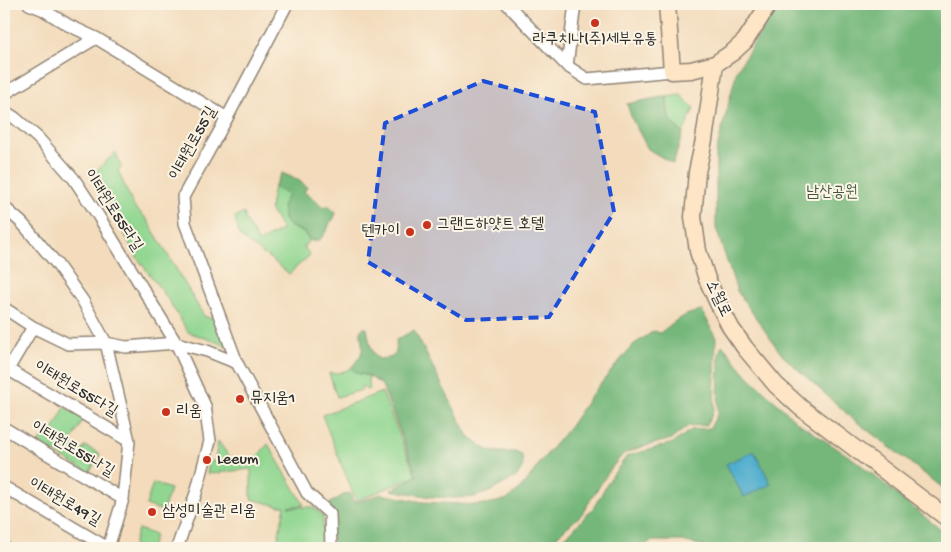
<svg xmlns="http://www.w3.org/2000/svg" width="951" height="552" viewBox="0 0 951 552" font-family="'Gochi Hand','Poor Story',sans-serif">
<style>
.green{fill:#90d690;stroke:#5e805e}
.forest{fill:#74b77a;stroke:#507152}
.water{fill:#4fadce;stroke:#3d6c7c}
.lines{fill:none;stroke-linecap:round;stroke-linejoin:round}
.minor-casing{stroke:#8f8374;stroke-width:14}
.secondary-casing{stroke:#8f8374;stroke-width:19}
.minor{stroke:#fff;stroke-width:11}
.secondary{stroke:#fde5c5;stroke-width:16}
.marked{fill:#1d4ed8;fill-opacity:0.2;stroke:#1d4ed8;stroke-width:4;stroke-dasharray:10 6;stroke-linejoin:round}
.poi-dot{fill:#c8321e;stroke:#fcf5e5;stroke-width:2}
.labels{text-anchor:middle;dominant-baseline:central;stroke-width:4;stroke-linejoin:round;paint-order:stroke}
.poi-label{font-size:16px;fill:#2b2b2b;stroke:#fcf5e5;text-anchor:start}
.street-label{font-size:16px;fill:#2b2b2b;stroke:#fcf5e5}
.park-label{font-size:16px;fill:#445644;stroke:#fcf5e5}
</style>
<rect width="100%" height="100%" fill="#fcf5e5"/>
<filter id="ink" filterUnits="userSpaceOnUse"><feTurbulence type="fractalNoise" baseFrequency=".02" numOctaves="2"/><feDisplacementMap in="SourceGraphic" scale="10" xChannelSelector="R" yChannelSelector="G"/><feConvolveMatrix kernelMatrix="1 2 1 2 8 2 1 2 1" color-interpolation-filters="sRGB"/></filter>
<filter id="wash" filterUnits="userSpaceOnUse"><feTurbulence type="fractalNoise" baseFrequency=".0096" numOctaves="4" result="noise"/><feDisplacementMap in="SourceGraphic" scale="20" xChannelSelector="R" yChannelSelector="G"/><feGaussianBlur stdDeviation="1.12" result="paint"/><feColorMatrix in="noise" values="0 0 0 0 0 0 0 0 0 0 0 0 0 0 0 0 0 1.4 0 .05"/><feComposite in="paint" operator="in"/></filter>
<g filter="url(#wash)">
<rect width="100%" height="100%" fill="#f3dbbc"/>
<path class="green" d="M681 95 694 108 683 133C667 119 668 117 667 97Z
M116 152 121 168 118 171 134 207 146 218 204 316 210 318 215 314 228 348 219 343 188 332 167 298 136 256 93 174Z
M274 187 288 195V225L304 233 309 240 304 247 310 255 289 274 272 260 248 243 239 235 235 217 244 213 246 221 259 242 282 230 270 209 271 202Z
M351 368 356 373 369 376 368 381 370 389 366 390 363 386 361 387 362 390 337 397 329 373C338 374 343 372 351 368Z
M382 392 416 476 356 501 322 415Z
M65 407 84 418 70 444 82 451 85 446 100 454 89 473 38 443 43 437 48 438 51 434Z
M218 441 232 460 244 463 255 459 268 444 304 505 288 507H313L323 516V548H276L285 506H279L251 499V469L207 474 209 462 215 461Z
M153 483 170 489 163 511 146 505Z
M138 529 155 535 151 548H143L133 545Z"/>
<path class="forest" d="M779 4H947V491L853 419 782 355 737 291 716 228V153L737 70Z
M661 97H667C668 117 667 119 683 133L673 164 648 149 632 119 627 104Z
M282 173 298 180 307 187 304 192 325 208 328 205 336 213 333 220 330 222C329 227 327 230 324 234 320 241 317 243 309 240L304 233 288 225 284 219 282 206 288 195 274 187Z
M702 310 716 338 714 409 712 415 706 425 688 426 672 439 638 448 623 454 609 471 581 515 543 548H333L330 503 345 494 350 493 354 503 381 494 423 502 477 505 492 503 508 499 526 483 541 461 568 429 592 394 633 345 654 331 660 333 674 322 686 315Z
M363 328H367C369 339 370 352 379 359 396 358 397 356 396 340L414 330 458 416 470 438 484 448 494 452H515L522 455 523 466 516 477 489 492 474 497 454 498 432 497 391 490 417 476 382 385 369 376 356 373 351 368C364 352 364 351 360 331Z
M722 345 748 376 797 422 856 461 947 535V548H713L682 541H651L641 548H551L572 531 594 507 610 479 627 456 673 443 691 430 710 428 718 413 719 352Z"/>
<path class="water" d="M754 451 771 484 744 497 726 464Z"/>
</g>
<g filter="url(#ink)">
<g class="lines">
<g class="minor-casing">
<path id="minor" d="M29 4 42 9 68 25 96 38 227 118
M507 4 567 66 587 79 672 71
M567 66 575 4
M4 94 96 38
M4 111 15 118 38 138 74 179 99 217 176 343 205 406 210 441 196 493 177 548
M4 207 22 223 56 263 83 301 106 343 129 441 123 499 108 548
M4 308 33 327 68 344 106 343 126 347 176 343 207 351 237 363 307 493 330 514 331 548
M237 363 185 223 183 197 227 118 287 4
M4 367 129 441
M4 376 33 327
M4 428 123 499
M4 487 108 548
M4 547 5 548"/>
</g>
<g class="secondary-casing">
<path id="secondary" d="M667 4 672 71 691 70 715 64
M769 4 745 41 733 52 715 64 704 140 697 172 693 217 698 251 707 279 718 303 731 328 745 348 776 385 800 407 947 518"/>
</g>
<use href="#minor" class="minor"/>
<use href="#secondary" class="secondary"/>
</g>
</g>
<path class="marked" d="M483 81 595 112 614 212 549 317 466 320 368 262 385 123Z"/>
<g class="poi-dot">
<circle cx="595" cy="23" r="5"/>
<circle cx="427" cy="225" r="5"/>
<circle cx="410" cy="232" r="5"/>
<circle cx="240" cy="399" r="5"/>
<circle cx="166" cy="412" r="5"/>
<circle cx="207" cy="460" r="5"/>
<circle cx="152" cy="512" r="5"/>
</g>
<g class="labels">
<g class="poi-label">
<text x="595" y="40" text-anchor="middle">라쿠치나(주)세부유통</text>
<text x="437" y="225">그랜드하얏트 호텔</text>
<text x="400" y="232" text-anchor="end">텐카이</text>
<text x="250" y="399">뮤지움1</text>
<text x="176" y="412">리움</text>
<text x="217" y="460">Leeum</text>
<text x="162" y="512">삼성미술관 리움</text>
</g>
<g class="street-label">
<text transform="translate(194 144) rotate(-61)">이태원로55길</text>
<text transform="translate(112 211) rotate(57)">이태원로55라길</text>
<text transform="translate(717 299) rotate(64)">소월로</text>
<text transform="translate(75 390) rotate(31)">이태원로55다길</text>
<text transform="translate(72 450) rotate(31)">이태원로55나길</text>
<text transform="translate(64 503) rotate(30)">이태원로49길</text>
</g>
<g class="park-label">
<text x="832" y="193">남산공원</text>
</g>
</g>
<rect width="951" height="552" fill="none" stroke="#fcf5e5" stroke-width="20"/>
</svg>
